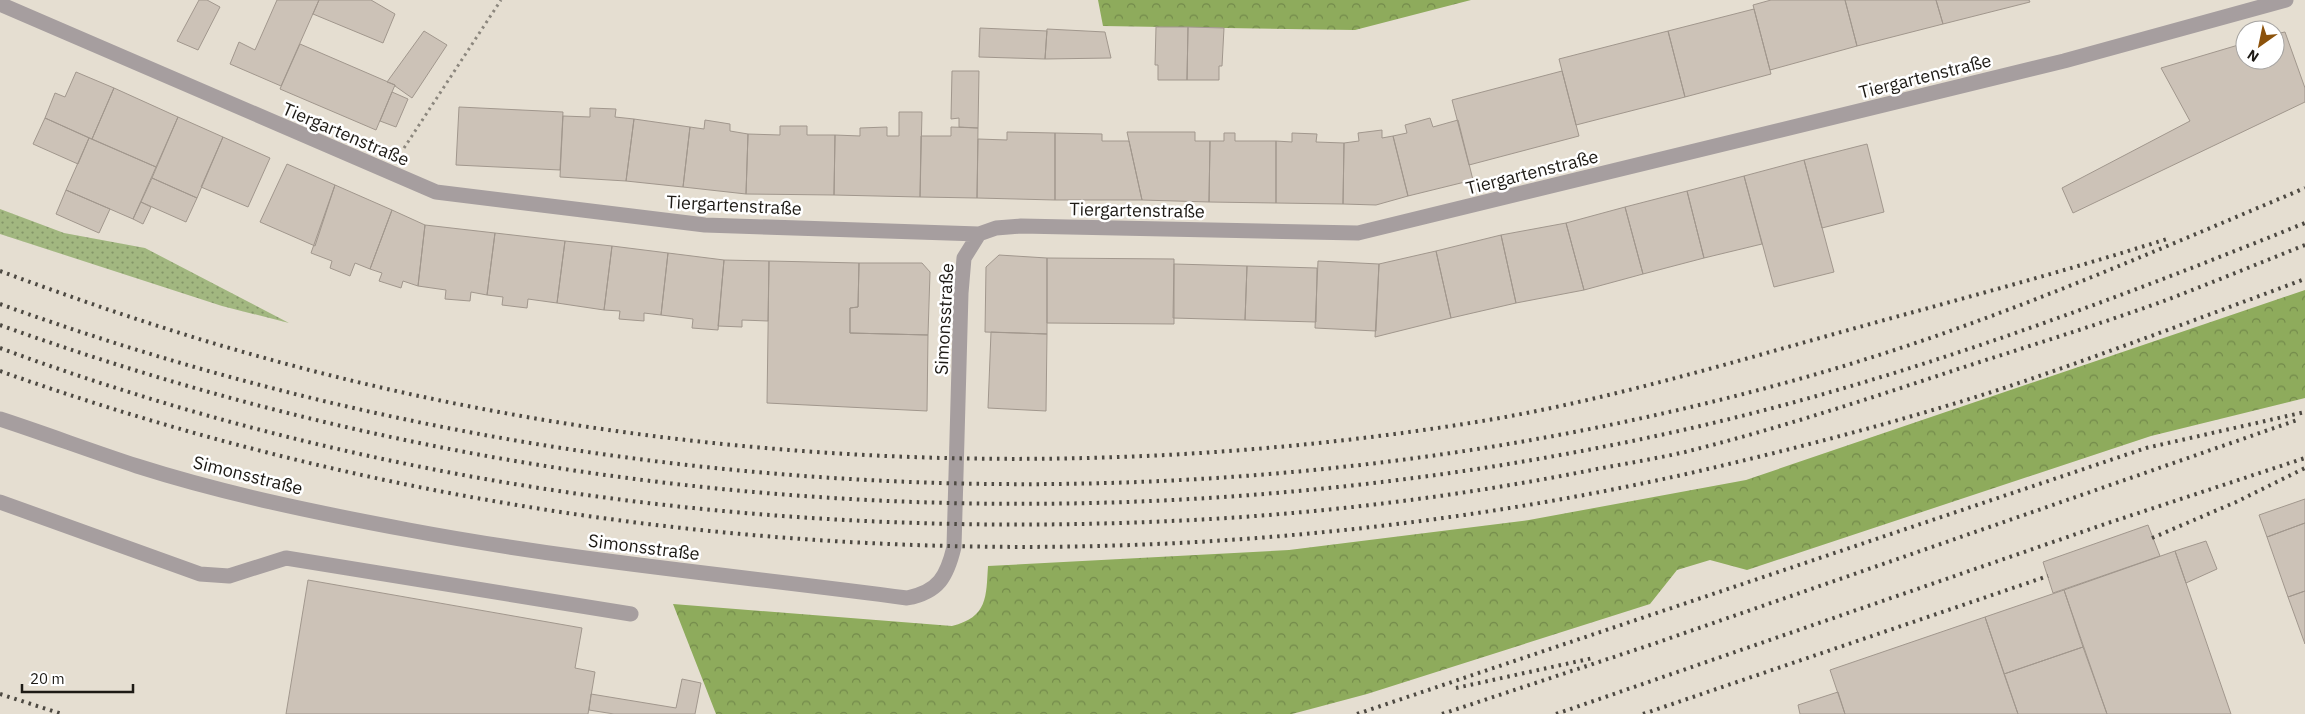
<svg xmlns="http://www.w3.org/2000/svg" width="2305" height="714" viewBox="0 0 2305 714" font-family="'IBM Plex Sans',sans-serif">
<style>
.grass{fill:url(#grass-dots)}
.forest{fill:url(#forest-crowns)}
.building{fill:#ccc2b7;stroke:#a1978d}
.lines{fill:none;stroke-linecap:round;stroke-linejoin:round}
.path{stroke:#8b867d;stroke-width:3;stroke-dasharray:2.5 4;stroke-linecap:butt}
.lane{stroke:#a69e9f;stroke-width:15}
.street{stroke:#a69e9f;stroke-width:15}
.rail{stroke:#4d4942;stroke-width:4;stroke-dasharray:2.5 5;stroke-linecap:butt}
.labels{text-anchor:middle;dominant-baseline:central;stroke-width:5;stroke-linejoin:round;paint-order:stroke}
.street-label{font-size:18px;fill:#1d1a15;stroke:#fff}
</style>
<defs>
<pattern id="grass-dots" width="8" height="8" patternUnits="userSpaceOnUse" patternTransform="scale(1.25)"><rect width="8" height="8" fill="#a2b780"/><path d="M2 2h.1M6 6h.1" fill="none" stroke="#839468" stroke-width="1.8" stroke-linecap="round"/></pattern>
<pattern id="forest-crowns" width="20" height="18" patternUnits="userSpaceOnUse" patternTransform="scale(1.25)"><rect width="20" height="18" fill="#8eab5c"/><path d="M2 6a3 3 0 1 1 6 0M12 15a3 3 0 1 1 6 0" fill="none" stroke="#738a4b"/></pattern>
</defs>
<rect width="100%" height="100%" fill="#e5ded1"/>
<path class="grass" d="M0 209 64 233 145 248 289 323 222 306 0 234Z"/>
<path class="forest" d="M1098 0H1471L1355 30 1103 26Z
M2305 290V398L2151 436 1747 570 1710 560 1677 570 1650 604 1367 694 1292 714H716L673 604 952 626C988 617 986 597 988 566L1289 550 1529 520 1746 480Z"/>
<path class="building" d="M199 0H207L220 7 198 50 177 41Z
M277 0H319L281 86 230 64 239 42 255 50Z
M319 0H371L395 14 383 43 313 14Z
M1771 0H1845L1857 46 1770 70 1753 5Z
M1845 0H1936L1943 24 1857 46Z
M1936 0H2029L2030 2 1943 24Z
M1754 9 1771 74 1685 97 1668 31Z
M1156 27H1188L1187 80H1158V65H1155Z
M1188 27 1224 28 1222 66H1219V80H1187Z
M980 28 1047 31 1045 59 979 57Z
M1047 29 1105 32 1111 58 1045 59Z
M424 31 447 45 412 98 395 86V85L387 82Z
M1668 31 1685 97 1576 125 1559 59Z
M2285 32 2305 88V102L2073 213 2062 188 2190 121 2161 68 2245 43V60H2275V34Z
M300 44 395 85 376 130 280 89Z
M952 71H979L978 128 959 127V118L951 119Z
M1562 71 1579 136 1469 165 1452 100Z
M76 72 114 88 92 139 45 118 55 93 65 97Z
M114 88 178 117 156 167 92 139Z
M392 92 408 99 396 127 380 121Z
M459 107 563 112 560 170 456 165Z
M590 108 616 109 615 117 634 119 626 181 560 177 563 116 590 117Z
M899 112H922L920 197 834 195 835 135 860 136V128L887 127V136H899Z
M178 117 223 137 197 198 152 178Z
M45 118 89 138 78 164 33 144Z
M1430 118 1433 127 1458 120 1473 180 1408 196 1393 136 1407 133 1405 125Z
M634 119 690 127 683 187 626 181Z
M705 120 730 124V131L748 134 746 194 683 187 690 127 704 129Z
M780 126H807V135H835L834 195 746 194 748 134 780 135Z
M951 127 978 128 977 198 920 197 921 136H951Z
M1382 130V138L1393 136 1408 196 1376 205 1343 204 1344 143 1359 141 1358 133Z
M1007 132 1055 133V200L977 198 978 139 1007 140Z
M1127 132H1195V141H1210L1209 202 1142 200Z
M1055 133 1102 134V141H1129L1142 200H1055Z
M1224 133H1235V141H1276V203L1209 202 1210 141H1224Z
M1292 133 1317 134 1316 142 1344 143 1343 204 1276 203V141L1292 142Z
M223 137 270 158 248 207 201 187Z
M89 138 156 167 133 219 66 190Z
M1867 144 1884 212 1822 228 1804 160Z
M1804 160 1834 272 1774 287 1744 176Z
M287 164 335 185 315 246 260 222Z
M1744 176 1762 244 1704 258 1687 191Z
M152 178 197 198 186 222 141 202Z
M335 185 392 210 370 269 355 263 350 276 330 268 332 261 311 253Z
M66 190 110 209 99 233 56 214Z
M1687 191 1704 258 1643 274 1625 207Z
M141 202 151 207 143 224 133 219Z
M1625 207 1643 274 1584 290 1566 223Z
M392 210 425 225 418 286 403 281 401 288 379 281 382 273 370 269Z
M1566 223 1584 290 1516 303 1501 235Z
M425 225 495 233 487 295 471 292 470 301 445 299 446 290 418 286Z
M495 233 565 241 557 303 528 299 527 308 502 305 503 297 487 295Z
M1501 235 1516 303 1451 318 1436 251Z
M565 241 612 246 604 310 557 303Z
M612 246 668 253 661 315 644 313V321L619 319 620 311 604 310Z
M1436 251 1451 318 1375 337 1379 264Z
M668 253 724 260 718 330 692 328 693 319 661 315Z
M999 255 1047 258V334L985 332 986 267Z
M1047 258 1174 259V324L1047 323Z
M724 260 769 261 768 321 742 320V327L718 326Z
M769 261 859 263 858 307 850 308V333L928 335 927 411 767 403Z
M1318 261 1379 264 1376 331 1315 328Z
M859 263H922L930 272 928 335 850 333V308L858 307Z
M1174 264 1247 266 1245 320 1173 318Z
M1247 266 1317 268 1316 322 1245 320Z
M991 332 1047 334 1046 411 988 408Z
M2305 499V523L2267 537 2259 515Z
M2305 523V591L2288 597 2267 537Z
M2148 525 2160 556 2053 593 2043 562Z
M2206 541 2217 569 2186 583 2175 551Z
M2175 551 2231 714H2107L2064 590Z
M308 580 582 628 575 668 595 672 588 714H286Z
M2064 590 2083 647 2004 674 1985 617Z
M2305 591V644L2288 597Z
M1985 617 2018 714H1845L1830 670Z
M2083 647 2107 714H2018L2004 674Z
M682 679 701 683 695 714H614L589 710 591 694 676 708Z
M1838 692 1845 714H1800L1798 705Z"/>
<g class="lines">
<path class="path" d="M404 148 501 0"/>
<path class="lane" d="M0 502 200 574 229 576 286 558 631 614"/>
<path class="street" d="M0 4 436 192 705 225 979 234 996 228 1021 226 1358 233 2064 61 2286 0
M0 419C46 434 91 451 137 466 225 494 318 513 409 530 574 561 741 576 907 598 939 592 947 576 954 547L961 293 964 258 979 234"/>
<path class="rail" d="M0 271C84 302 168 331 254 355 647 466 1068 487 1470 423 1591 404 1709 369 1827 336 1941 304 2057 274 2170 238
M0 304C583 515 1230 545 1827 371 1991 323 2148 254 2305 188
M0 325C537 519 1116 556 1674 432 1890 384 2099 306 2305 223
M0 348C395 494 808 544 1227 518 1350 510 1471 494 1592 470 1623 464 1654 459 1685 452 1777 429 1868 399 1958 369 2026 347 2094 326 2161 302 2209 284 2257 264 2305 245
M0 371C540 564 1136 599 1695 472 1798 448 1902 421 2004 388 2105 354 2205 316 2305 279
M2152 538 2236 502 2305 468
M1456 688 1593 658
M0 694 62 714
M1357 714 2146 448 2305 412
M1442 714 1653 644 2300 419
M1556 714 2105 524 2305 458
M1643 714 2048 576"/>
</g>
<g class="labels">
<g class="street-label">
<text transform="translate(1925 76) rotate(-14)">Tiergartenstraße</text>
<text transform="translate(346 134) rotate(23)">Tiergartenstraße</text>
<text transform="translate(1532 172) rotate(-14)">Tiergartenstraße</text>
<text transform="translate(734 205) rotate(3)">Tiergartenstraße</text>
<text transform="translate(1137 210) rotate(1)">Tiergartenstraße</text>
<text transform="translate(944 319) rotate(-87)">Simonsstraße</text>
<text transform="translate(248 475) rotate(14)">Simonsstraße</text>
<text transform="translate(644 547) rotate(7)">Simonsstraße</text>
</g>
</g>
<g transform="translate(2260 45) rotate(213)"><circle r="24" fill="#ffffff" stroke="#a5a3a1"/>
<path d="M0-4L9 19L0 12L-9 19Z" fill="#8c520b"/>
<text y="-8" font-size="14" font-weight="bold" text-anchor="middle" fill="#1d1a15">N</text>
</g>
<path d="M22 684v8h111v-8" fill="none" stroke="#1d1a15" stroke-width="2.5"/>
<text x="30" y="684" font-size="15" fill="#1d1a15" stroke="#ffffff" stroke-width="4" paint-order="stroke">20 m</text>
</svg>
